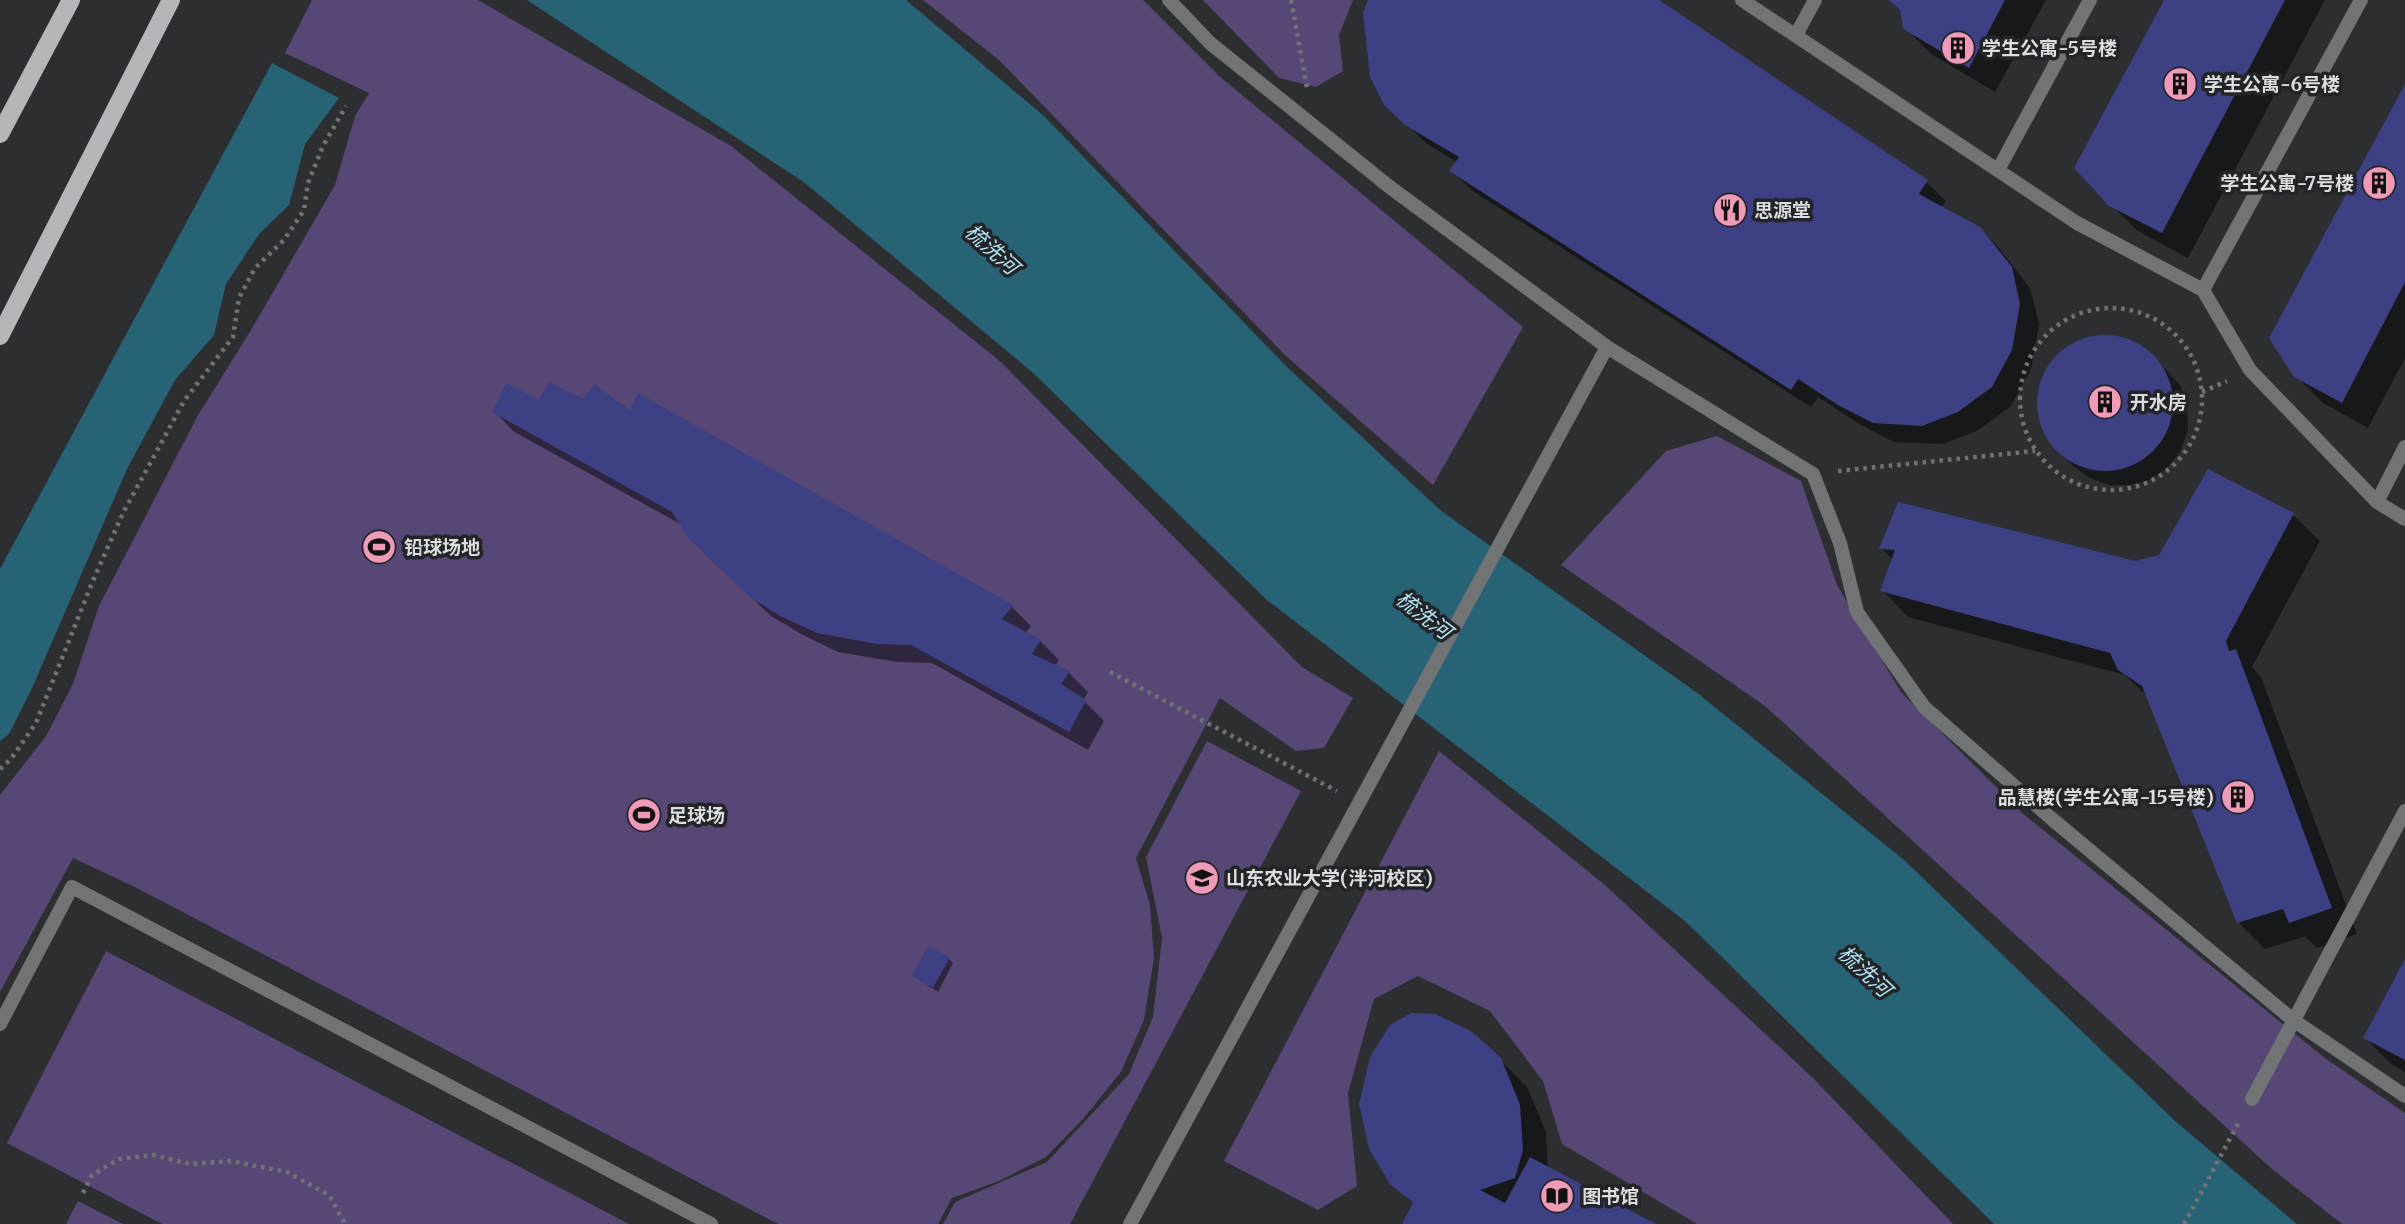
<svg xmlns="http://www.w3.org/2000/svg" width="2405" height="1224" viewBox="0 0 2405 1224" font-family="Merriweather,'Noto Sans SC',serif">
<style>
.green{fill:#564775}
.water{fill:#276374}
.shadow{fill:#0007}
.building{fill:#3e4084}
.lines{fill:none;stroke-linecap:round;stroke-linejoin:round}
.path{stroke:#707275;stroke-width:4.5;stroke-dasharray:3.5 5;stroke-linecap:butt}
.minor{stroke:#717374;stroke-width:14}
.primary{stroke:#b3b7ba;stroke-width:18}
.labels{text-anchor:middle;dominant-baseline:central;stroke-width:7;stroke-linejoin:round;paint-order:stroke}
.poi-label{font-size:19px;font-weight:bold;fill:#dbdddf;stroke:#222428;text-anchor:start}
.water-label{font-size:21px;font-style:italic;fill:#b2e4f5;stroke:#222428}
</style>
<rect width="100%" height="100%" fill="#2c2e32"/>
<path class="green" d="M312 0H478L731 146 1001 362 1302 667 1353 698 1324 748 1296 751 1220 698 1136 858 1150 905 1154 958 1144 1020 1121 1072 1083 1119 1046 1157 999 1181 952 1198 938 1224H778L137 888 73 858 0 992V795L46 736 73 684 99 606 197 417 254 325 335 185 355 116 369 93 285 53Z
M923 0H1143L1219 76 1523 327 1433 485 1285 355 999 60Z
M1203 0H1353L1339 35 1343 71 1316 87 1279 78Z
M1717 436 1801 481 1837 585 1901 692 2022 813 2325 1058 2405 1113V1224H2342L2272 1169 1765 706 1561 565 1666 451Z
M1207 741 1301 791 1070 1224H943L955 1202 1047 1162 1129 1074 1153 1017 1162 938 1146 857Z
M1439 751 1605 885 1814 1079 1953 1224H1697L1562 1144 1543 1081 1490 1011 1418 976 1374 999 1348 1093 1357 1186 1318 1210 1224 1161Z
M106 951 629 1224H162L7 1143Z
M78 1201 123 1224H66Z"/>
<path class="water" d="M527 0H906L1044 116 1287 367 1440 510 1696 692 1904 860 2174 1120 2297 1224H1994L1685 921 1267 600 1031 371 805 183Z
M272 63 339 98 305 144 289 205 259 234 226 284 214 335 175 380 127 469 33 686 9 734 0 741V569Z"/>
<path class="shadow" d="M1370 0H1656L1926 182 1946 201 1941 208 1979 228 1999 248 2030 288 2039 324 2031 369 2011 406 1977 431 1942 444 1894 442 1859 424 1818 397 1811 407 1471 190 1452 171 1457 162 1427 144 1386 104Z
M1891 0H2046L1995 92 1931 54 1905 28 1902 12Z
M2166 0H2325L2188 258 2138 231 2110 204Z
M2405 87V358L2368 428 2323 403 2296 376Z
M2106 336 2129 340 2149 352 2180 385 2187 407 2188 430 2180 452 2167 468 2150 480 2130 485H2109L2090 478 2073 466 2057 450 2045 433 2039 413 2040 390 2048 368 2064 351 2084 340Z
M639 396 1012 607 1031 626 1025 633 1040 641 1059 660 1055 666 1069 673 1088 692 1083 700 1104 721 1088 750 932 663 897 662 838 652 803 635 771 616 710 558 682 525 513 431 494 411 539 402 583 401 630 413Z
M2209 472 2293 515 2320 541 2252 667 2261 677 2357 934 2317 948 2305 936 2265 949 2238 922 2148 697 2125 675 1908 617 1882 590 1893 560 1881 548 2135 562 2160 557Z
M949 959 953 963 938 992 914 976Z
M2405 963V1072L2391 1064 2365 1038Z
M1500 1060 1527 1087 1546 1132 1548 1168 1652 1224H1403L1414 1205 1391 1182Z"/>
<path class="building" d="M1368 0H1659L1928 180 1919 194 1980 227 2012 267 2020 304 2012 350 1992 387 1958 412 1922 426 1873 423 1838 405 1798 379 1791 390 1449 171 1459 157 1405 125 1384 105 1370 77 1363 13Z
M1889 0H2005L1969 68 1903 29 1900 10Z
M2164 0H2285L2162 233 2109 206 2074 168Z
M2405 84V282L2342 403 2294 377 2269 338Z
M2037 403a68 68 0 1 1 136 0a68 68 0 1 1-136 0Z
M549 382 583 399 594 384 630 410 638 393 1013 605 1002 619 1041 640 1032 654 1070 671 1061 684 1086 700 1069 732 911 645 877 644 817 633 782 617 750 597 689 539 672 512 492 412 506 383 539 400Z
M2208 469 2294 513 2226 641 2229 651 2236 649 2332 908 2289 923 2283 909 2237 923 2142 686 2118 670 2110 653 1880 591 1895 550 1879 549 1898 502 2135 561 2159 555Z
M928 946 950 957 933 988 912 976Z
M2405 959V1060L2363 1038Z
M1411 1013 1435 1014 1471 1031 1501 1058 1520 1105 1523 1150 1515 1178 1480 1190 1505 1203 1530 1157 1656 1224H1402L1413 1203 1390 1184 1369 1149 1359 1104 1370 1057 1390 1025Z"/>
<g class="lines">
<path class="path" d="M1291 0 1307 88
M2020 399a91 91 0 1 1 182 0a91 91 0 1 1-182 0Z
M2202 392 2227 381
M1838 471 2035 451
M1110 672 1337 791
M0 769 11 759 36 723 92 583 123 513 184 401 233 337 239 298 255 268 284 240 304 210 308 183 323 146 346 106
M83 1193 92 1175 119 1159 153 1155 190 1164 231 1161 287 1172 329 1195 345 1224
M2184 1224 2240 1120"/>
<path class="minor" d="M1169 0 1210 43 1391 188 1607 347 1813 474 1840 543 1857 612 1924 707 2052 819 2293 1020 2405 1096
M1742 0 2077 223 2203 290 2250 370 2377 502 2405 519
M1796 35 1815 0
M1998 170 2090 0
M2203 290 2361 0
M2377 502 2405 447
M0 1024 72 887 711 1224
M2252 1099 2405 811
M1130 1224 1607 347"/>
<path class="primary" d="M0 134 71 0
M0 336 171 0"/>
</g>
<defs>
<g id="building-disc" transform="scale(1.75)"><circle r="9.5" fill="#ef9ab8" stroke="#222428"/><path d="M-4-6H4V6H1V3H-1V6H-4ZM-2.5-4.3h1.7v1.8h-1.7ZM.8-4.3h1.7v1.8H.8ZM-2.5-1h1.7V.8h-1.7ZM.8-1h1.7V.8H.8Z" fill="#111"/></g>
<g id="restaurant-disc" transform="scale(1.75)"><circle r="9.5" fill="#ef9ab8" stroke="#222428"/><path d="M-5-6h1v4h1v-4h1v4h1v-4h1v5L-1.5 .5V6h-2V.5L-5-1ZM5-6V6H3V1.5H1.5Q1.5-4 5-6Z" fill="#111"/></g>
<g id="stadium-disc" transform="scale(1.75)"><circle r="9.5" fill="#ef9ab8" stroke="#222428"/><path d="M0-5a6.5 5 0 1 0 0 10a6.5 5 0 1 0 0-10ZM-3.5-1.8h7v3.6h-7Z" fill="#111"/></g>
<g id="university-disc" transform="scale(1.75)"><circle r="9.5" fill="#ef9ab8" stroke="#222428"/><path d="M0-5L7-2L0 1L-7-2ZM-4 1L0 2.5L4 1V4Q0 6-4 4Z" fill="#111"/></g>
<g id="library-disc" transform="scale(1.75)"><circle r="9.5" fill="#ef9ab8" stroke="#222428"/><path d="M-6-4Q-3-5.5-.7-3.5V5Q-3 3-6 4ZM6-4Q3-5.5 .7-3.5V5Q3 3 6 4Z" fill="#111"/></g>
</defs>
<g fill-rule="evenodd">
<use href="#building-disc" x="1958" y="48"/>
<use href="#building-disc" x="2180" y="84"/>
<use href="#building-disc" x="2379" y="183"/>
<use href="#restaurant-disc" x="1730" y="210"/>
<use href="#building-disc" x="2105" y="402"/>
<use href="#stadium-disc" x="379" y="547"/>
<use href="#building-disc" x="2238" y="797"/>
<use href="#stadium-disc" x="644" y="815"/>
<use href="#university-disc" x="1202" y="878"/>
<use href="#library-disc" x="1557" y="1196"/>
</g>
<g class="labels">
<g class="poi-label">
<text x="1982" y="48">学生公寓-5号楼</text>
<text x="2204" y="84">学生公寓-6号楼</text>
<text x="2354" y="183" text-anchor="end">学生公寓-7号楼</text>
<text x="1754" y="210">思源堂</text>
<text x="2130" y="402">开水房</text>
<text x="404" y="547">铅球场地</text>
<text x="2214" y="797" text-anchor="end">品慧楼(学生公寓-15号楼)</text>
<text x="668" y="815">足球场</text>
<text x="1226" y="878">山东农业大学(泮河校区)</text>
<text x="1582" y="1196">图书馆</text>
</g>
<g class="water-label">
<text transform="translate(992 249) rotate(42)">梳洗河</text>
<text transform="translate(1424 615) rotate(38)">梳洗河</text>
<text transform="translate(1865 971) rotate(43)">梳洗河</text>
</g>
</g>
</svg>
